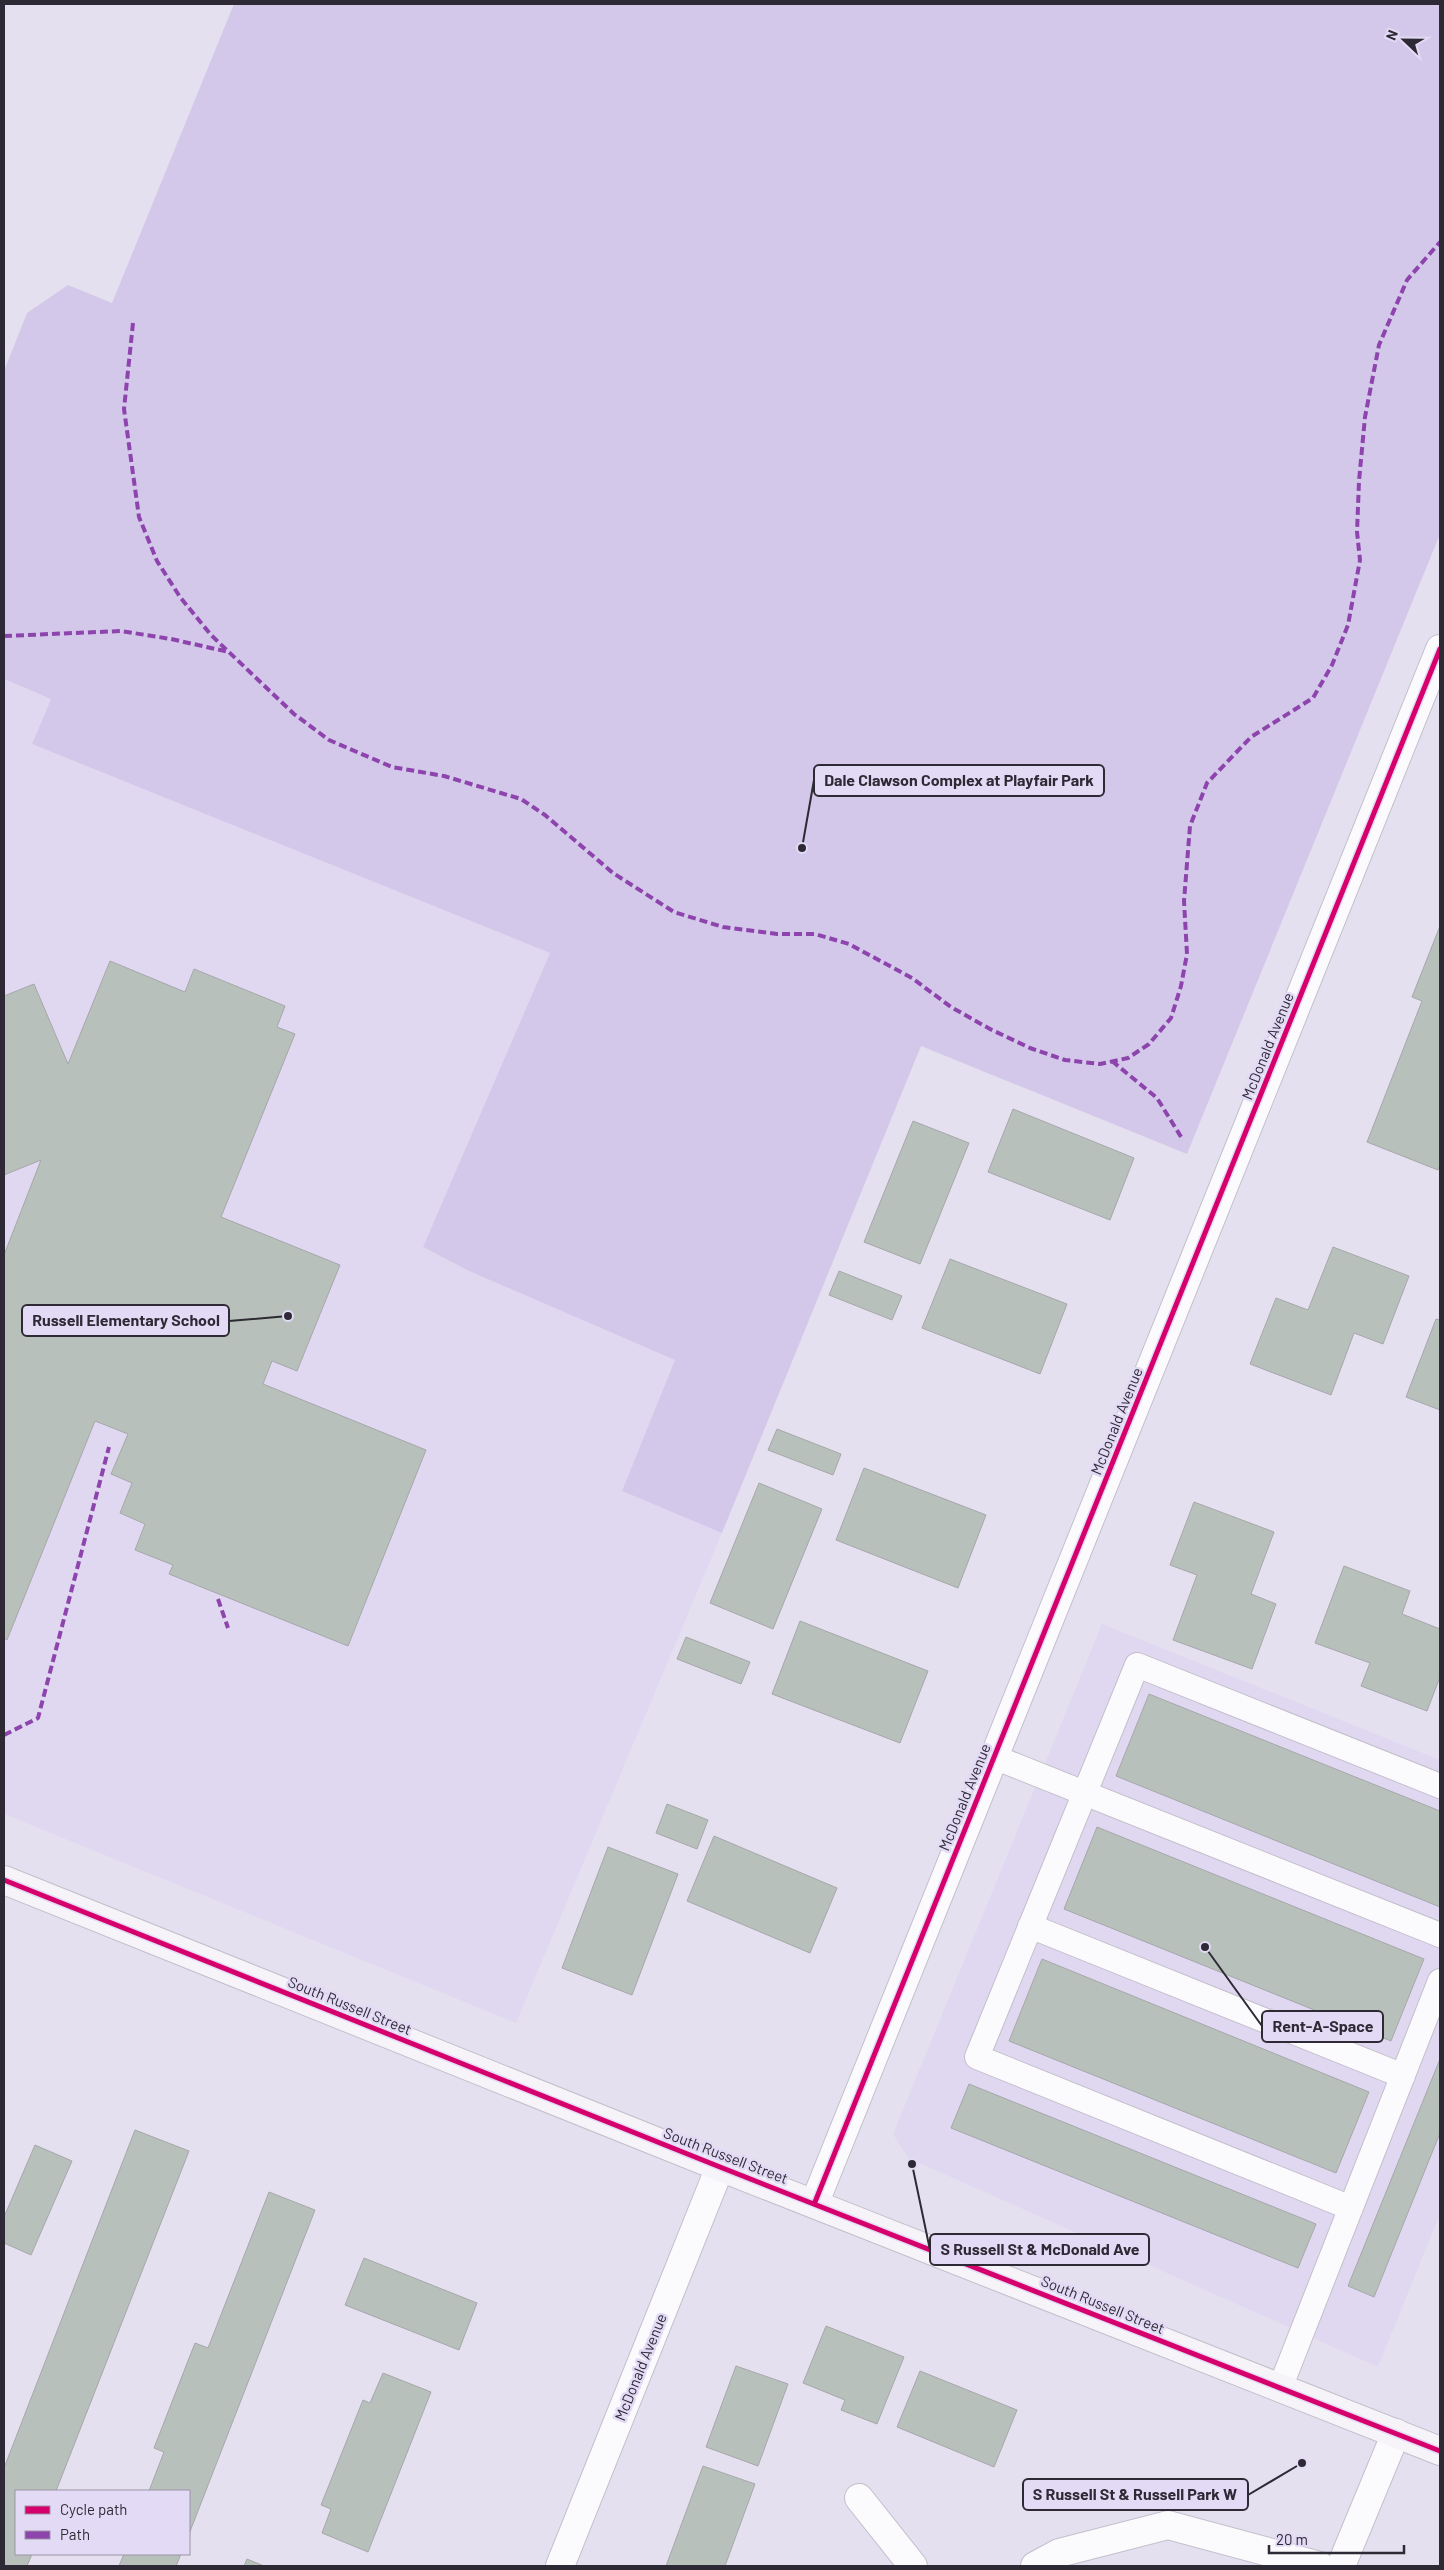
<svg xmlns="http://www.w3.org/2000/svg" width="1444" height="2570" viewBox="0 0 1444 2570" font-family="Barlow,sans-serif">
<style>
.built{fill:#e0d8f1}
.green{fill:#d3c8e9}
.building{fill:#b7c0ba;stroke:#a6a7aa}
.lines{fill:none;stroke-linecap:round;stroke-linejoin:round}
.service-casing{stroke:#c3bfcb;stroke-width:26}
.minor-casing{stroke:#c3bfcb;stroke-width:30}
.secondary-casing{stroke:#c3bfcb;stroke-width:30}
.service{stroke:#fbfafd;stroke-width:24}
.minor{stroke:#fbfafd;stroke-width:28}
.secondary{stroke:#f6f4f9;stroke-width:28}
.quiet{stroke:#8e44ad;stroke-width:4;stroke-dasharray:8 4;stroke-linecap:butt}
.cycleway-casing{stroke:#e3daf5;stroke-width:8}
.cycleway{stroke:#d6006c;stroke-width:5}
.labels{text-anchor:middle;dominant-baseline:central;stroke-width:5;stroke-linejoin:round;paint-order:stroke}
.street-label{font-size:15px;fill:#2e2a35;stroke:#e3daf5}
.leader{fill:none;stroke:#2e2a35;stroke-width:2}
.callout-dot{fill:#2e2a35;stroke:#e3daf5;stroke-width:2}
.callout{fill:#e3daf5;stroke:#2e2a35;stroke-width:2}
.callout-label{font-size:16px;text-anchor:middle;font-weight:bold;fill:#2e2a35}
</style>
<rect width="100%" height="100%" fill="#e5e0ef"/>
<path class="built" d="M4 679 51 699 32 744 550 953 423 1247 469 1271 676 1360 622 1491 722 1533 516 2023 4 1814Z
M1102 1624 1440 1760V2214L1378 2367 908 2158 893 2134Z"/>
<path class="green" d="M234 4H1440V534L1187 1154 921 1046 722 1533 622 1491 675 1360 469 1271 423 1247 550 953 32 744 51 699 4 679V371L27 313 68 285 112 303Z"/>
<path class="building" d="M1440 926V1165L1438 1170 1367 1142 1422 1001 1412 997Z
M110 961 185 992 194 969 285 1006 277 1027 295 1034 221 1217 340 1265 297 1371 272 1361 263 1384 426 1450 348 1646 169 1574 173 1565 135 1550 145 1524 120 1513 132 1483 111 1474 128 1434 95 1421 7 1640 4 1638V1255L41 1160 4 1175V996L34 984 68 1064Z
M1013 1109 1134 1158 1110 1220 988 1172Z
M913 1121 969 1143 920 1264 864 1242Z
M1333 1247 1409 1276 1383 1344 1354 1333 1331 1395 1250 1364 1276 1298 1308 1310Z
M950 1259 1067 1304 1040 1374 922 1328Z
M839 1271 902 1296 892 1320 829 1295Z
M1436 1319 1440 1320V1410L1406 1397Z
M777 1429 841 1454 833 1475 768 1450Z
M864 1468 986 1515 958 1588 836 1540Z
M759 1483 822 1509 773 1629 710 1603Z
M1194 1502 1274 1532 1251 1594 1276 1604 1252 1669 1173 1640 1197 1575 1170 1565Z
M1344 1566 1410 1591 1402 1614 1440 1629V1677L1427 1711 1361 1686 1370 1663 1315 1643Z
M800 1621 928 1671 900 1743 772 1694Z
M686 1637 750 1662 741 1684 677 1659Z
M1149 1694 1440 1811V1907L1116 1776Z
M667 1804 708 1820 697 1849 656 1833Z
M1097 1827 1424 1959 1391 2041 1064 1909Z
M714 1836 837 1888 810 1953 687 1901Z
M608 1847 678 1874 632 1995 562 1968Z
M1042 1959 1369 2092 1336 2173 1009 2041Z
M1440 2059V2133L1374 2297 1348 2286Z
M969 2084 1316 2224 1298 2268 951 2128Z
M135 2130 189 2151 56 2491H16V2554H32L27 2566H4V2468Z
M35 2145 72 2161 31 2255 4 2243V2217Z
M269 2192 315 2210 189 2534V2491H149L164 2452 154 2448 195 2343 208 2348Z
M364 2258 477 2303 459 2350 345 2305Z
M826 2326 904 2357 877 2424 841 2410 845 2400 803 2383Z
M736 2366 788 2384 758 2466 706 2447Z
M920 2371 1017 2410 994 2467 897 2427Z
M383 2373 431 2392 368 2552 322 2533 331 2509 321 2505 363 2400 370 2403Z
M703 2466 755 2484 725 2566H666Z
M124 2554H181L176 2566H119Z
M247 2559 264 2566H244Z"/>
<g class="lines">
<g class="service-casing">
<path id="service" d="M994 1757 1440 1935
M1030 1926 1403 2076
M1351 2208 977 2057 1137 1665 1440 1786
M1280 2388 1440 1981"/>
</g>
<g class="minor-casing">
<path id="minor" d="M815 2202 1440 649
M859 2498 913 2566
M560 2566 720 2167
M1035 2566 1059 2553 1168 2525 1320 2566
M1341 2566 1396 2433"/>
</g>
<g class="secondary-casing">
<path id="secondary" d="M4 1880 720 2167 1440 2451"/>
</g>
<use href="#service" class="service"/>
<use href="#minor" class="minor"/>
<use href="#secondary" class="secondary"/>
<path class="quiet" d="M133 323 124 409 139 517 157 561 180 597 211 635 294 714 329 740 392 767 444 776 521 799 545 815 613 873 674 912 723 927 777 934H815L849 944 912 978 951 1007 990 1029 1030 1048 1065 1060 1100 1064 1128 1058 1149 1044 1171 1018 1181 986 1187 954 1184 901 1190 826 1207 783 1251 737 1313 698 1332 665 1348 625 1360 560 1357 532 1359 481 1365 417 1379 345 1407 280 1440 242
M4 636 121 631 171 639 229 652
M1112 1061 1157 1098 1183 1140
M218 1599 228 1628
M4 1735 38 1718 109 1447"/>
<g class="cycleway-casing">
<path id="cycleway" d="M4 1880 720 2167 1440 2451
M815 2202 1440 649"/>
</g>
<use href="#cycleway" class="cycleway"/>
</g>
<g class="labels">
<g class="street-label">
<text transform="translate(1267 1046) rotate(-68)">McDonald Avenue</text>
<text transform="translate(1116 1421) rotate(-68)">McDonald Avenue</text>
<text transform="translate(964 1797) rotate(-68)">McDonald Avenue</text>
<text transform="translate(350 2005) rotate(22)">South Russell Street</text>
<text transform="translate(726 2155) rotate(21)">South Russell Street</text>
<text transform="translate(1103 2304) rotate(22)">South Russell Street</text>
<text transform="translate(640 2367) rotate(-68)">McDonald Avenue</text>
</g>
</g>
<path class="leader" d="M802 848L814 780M288 1316L229 1321M1205 1947L1262 2026M912 2164L930 2250M1302 2463L1248 2495"/>
<g class="callout-dot">
<circle cx="802" cy="848" r="5"/>
<circle cx="288" cy="1316" r="5"/>
<circle cx="1205" cy="1947" r="5"/>
<circle cx="912" cy="2164" r="5"/>
<circle cx="1302" cy="2463" r="5"/>
</g>
<g class="callout">
<rect x="814" y="765" width="290" height="31" rx="5"/>
<rect x="22" y="1305" width="207" height="31" rx="5"/>
<rect x="1262" y="2011" width="121" height="31" rx="5"/>
<rect x="930" y="2234" width="219" height="31" rx="5"/>
<rect x="1023" y="2479" width="225" height="31" rx="5"/>
</g>
<g class="callout-label">
<text x="959" y="786">Dale Clawson Complex at Playfair Park</text>
<text x="126" y="1326">Russell Elementary School</text>
<text x="1323" y="2032">Rent-A-Space</text>
<text x="1040" y="2255">S Russell St &amp; McDonald Ave</text>
<text x="1135" y="2500">S Russell St &amp; Russell Park W</text>
</g>
<rect width="1444" height="2570" fill="none" stroke="#2e2a35" stroke-width="10"/>
<rect x="15" y="2490" width="175" height="65" fill="#e3daf5" stroke="#9b94a8"/>
<rect x="25" y="2506" width="25" height="8" fill="#d6006c" stroke="#9b94a8"/>
<text x="60" y="2515" font-size="15" fill="#2e2a35">Cycle path</text>
<rect x="25" y="2531" width="25" height="8" fill="#8e44ad" stroke="#9b94a8"/>
<text x="60" y="2540" font-size="15" fill="#2e2a35">Path</text>
<g transform="translate(1404 40) rotate(292)" stroke="#e3daf5" stroke-width="4" paint-order="stroke">
<path d="M0-4L9 19L0 12L-9 19Z" fill="#2e2a35"/>
<text y="-8" font-size="14" font-weight="bold" text-anchor="middle" fill="#2e2a35">N</text>
</g>
<path d="M1269 2545v8h135v-8" fill="none" stroke="#2e2a35" stroke-width="2.5"/>
<text x="1276" y="2545" font-size="15" fill="#2e2a35" stroke="#e3daf5" stroke-width="4" paint-order="stroke">20 m</text>
</svg>
